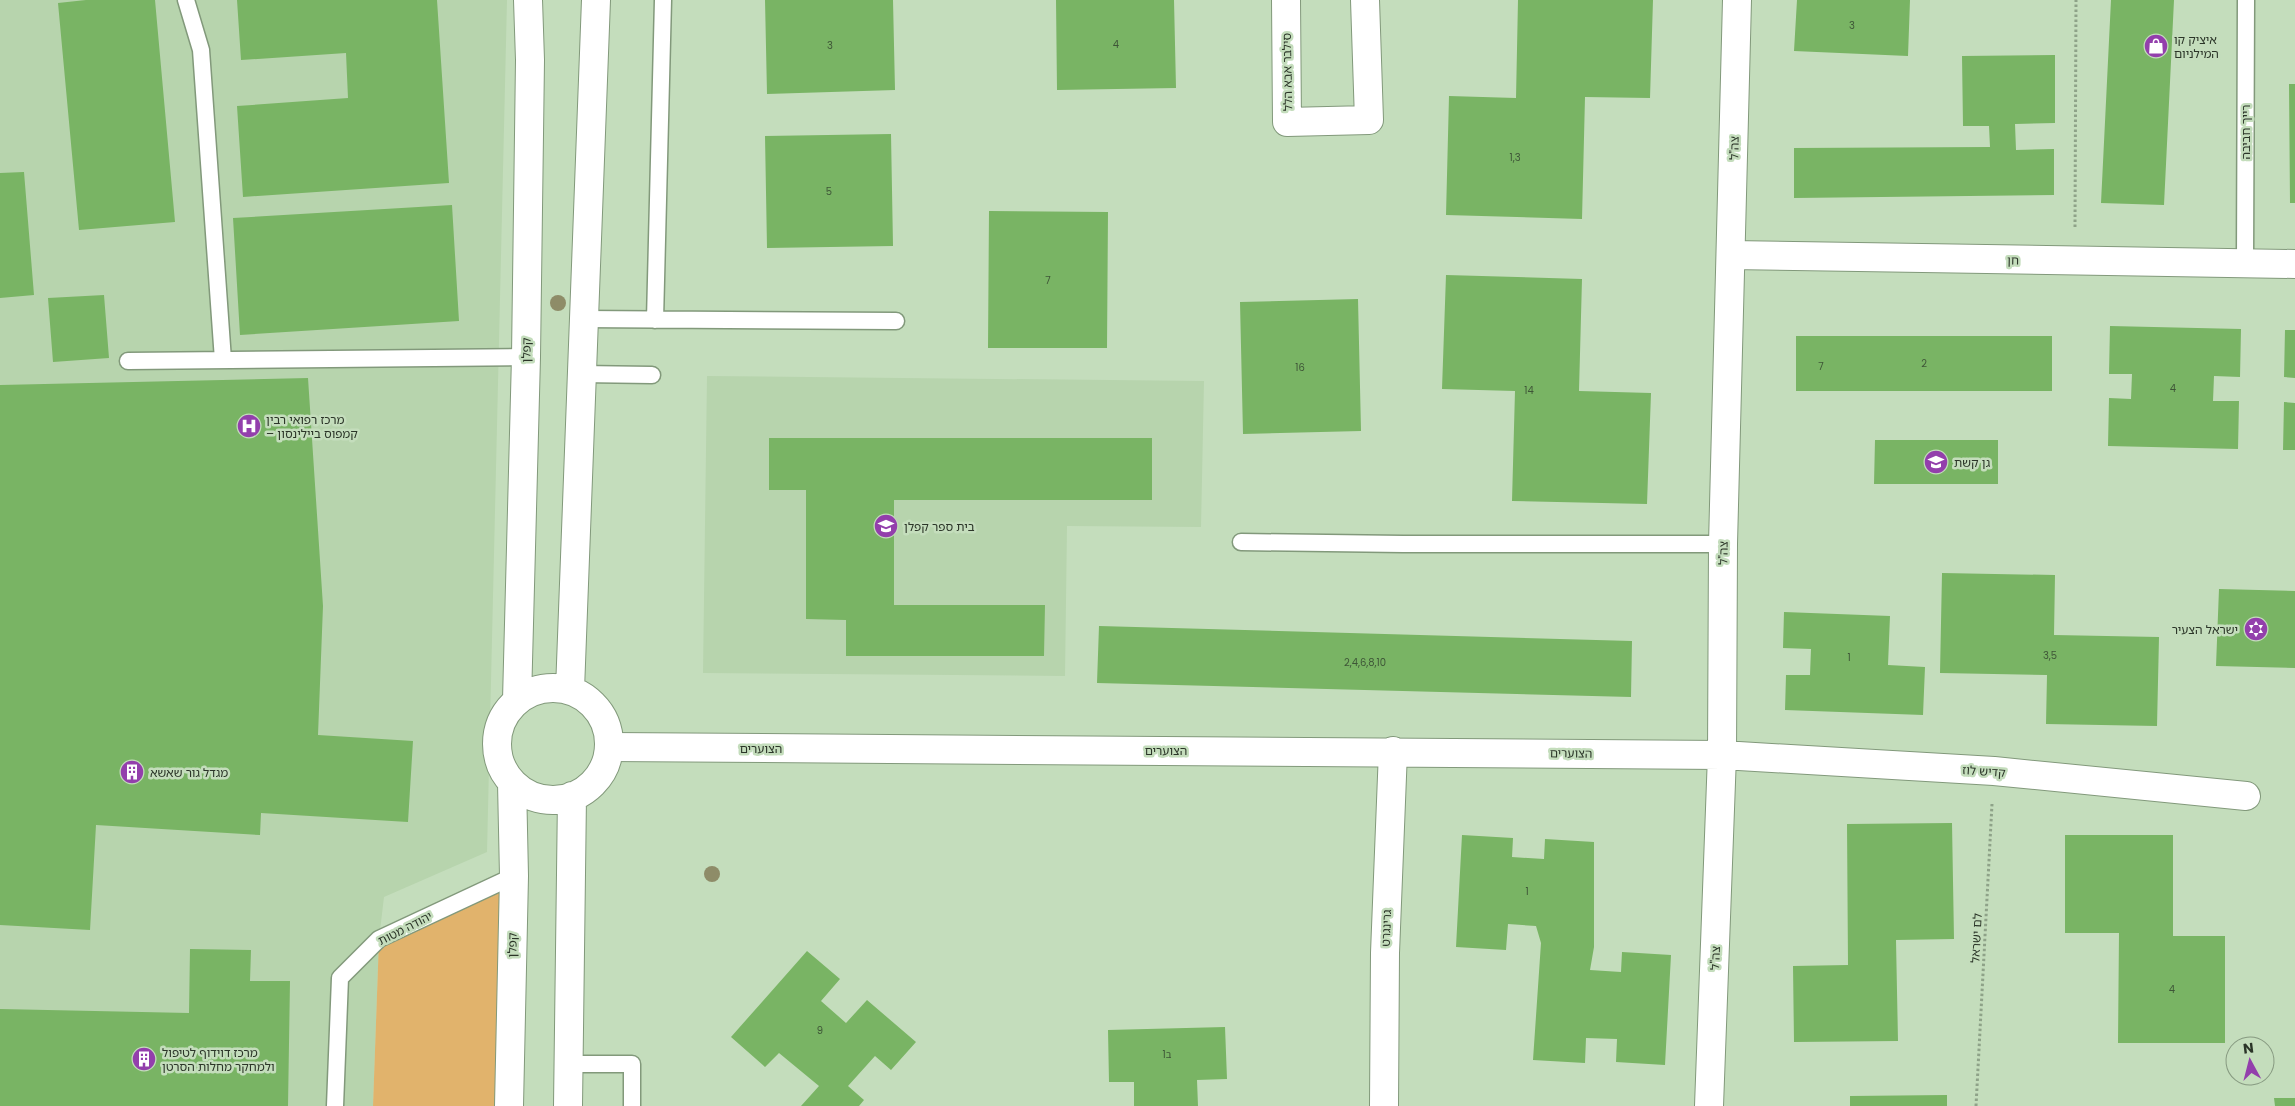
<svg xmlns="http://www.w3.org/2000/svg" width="2295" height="1106" viewBox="0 0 2295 1106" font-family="Poppins,'Noto Sans Hebrew',sans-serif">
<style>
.built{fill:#b7d4ad}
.green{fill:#e1b36c}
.building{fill:#79b464}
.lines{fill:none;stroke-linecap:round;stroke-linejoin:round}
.service-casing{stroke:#82997b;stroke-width:19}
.minor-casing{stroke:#82997b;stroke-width:30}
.tertiary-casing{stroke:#82997b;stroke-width:30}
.path{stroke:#8ea288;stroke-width:3;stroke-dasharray:2.5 2.5;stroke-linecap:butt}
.service{stroke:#fff;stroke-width:16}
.minor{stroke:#fff;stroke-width:28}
.tertiary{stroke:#fff;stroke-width:28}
.tree{fill:#8e8c68}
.labels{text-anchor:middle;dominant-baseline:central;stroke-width:5;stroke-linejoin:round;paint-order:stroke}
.number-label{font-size:10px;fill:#3e5537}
.poi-label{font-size:12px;fill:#2b3528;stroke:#c4ddbc;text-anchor:start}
.street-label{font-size:12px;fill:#2b3528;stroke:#c4ddbc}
</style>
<rect width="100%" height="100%" fill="#c4ddbc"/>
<path class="built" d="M0 0H507L487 852 384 897 379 939 373 1106H0Z
M707 376 1204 381 1201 527 1067 526 1065 676 703 673Z"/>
<path class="green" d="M514 876 509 1106H373L379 939Z"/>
<path class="building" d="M86 0H155L175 222 79 230 58 3Z
M237 0H437L449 183 243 197 237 106 348 98 346 53 241 60Z
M765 0H893L895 90 767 94Z
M1056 0H1174L1176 88 1057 90Z
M1518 0H1653L1650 98 1585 97 1582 219 1446 215 1449 96 1516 98Z
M1797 0H1910L1908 56 1794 51Z
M2111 0H2174L2164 205 2101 203Z
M2055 55V123L2015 124 2016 150 2054 149V195L1794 198V148L1990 147 1989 126H1963L1962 56Z
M2289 84H2295V203H2290Z
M891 134 893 246 767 248 765 136Z
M24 172 34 295 0 298V173Z
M452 205 459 321 240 335 233 218Z
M989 211 1108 212 1107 348H988Z
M1446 275 1582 279 1579 391 1651 393 1647 504 1512 501 1515 391 1442 389Z
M104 295 109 358 53 362 48 298Z
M1358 299 1361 431 1243 434 1240 302Z
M2110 326 2241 329 2240 377 2214 376 2213 401H2239L2238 449 2108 446 2109 398 2131 399 2132 374H2109Z
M2285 330H2295V378L2284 377Z
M1796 336H2052V391H1796Z
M308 378 323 606 318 735 413 741 408 822 261 813 260 835 96 825 90 930 0 925V385Z
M2284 402 2295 403V450H2283Z
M769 438H1152V500H894V605H1045L1044 656H846V620L806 619V490H769Z
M1875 440H1998V484H1874Z
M1942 573 2055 575 2054 635 2159 637 2157 726 2046 724 2047 675 1940 673Z
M2219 589 2295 591V668L2216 666Z
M1784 612 1890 616 1888 665 1925 667 1923 715 1785 710 1786 675H1810L1811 649 1783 648Z
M1099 626 1632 641 1631 697 1097 683Z
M1952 823 1954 939 1896 940 1898 1041 1794 1042 1793 966 1848 965 1847 824Z
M1462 835 1513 838 1512 857 1544 859 1545 839 1594 842V947L1590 970 1621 972 1622 952 1671 955 1665 1065 1616 1062 1617 1039 1586 1038 1585 1063 1533 1060 1541 943 1536 926 1508 924 1506 950 1456 947Z
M2065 835H2173V936H2225V1043H2118L2119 933H2065Z
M190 949 251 950 250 981H290L288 1106H0V1009L189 1013Z
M807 951 840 979 821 1001 846 1023 867 1000 916 1042 891 1070 875 1056 848 1086 864 1100 859 1106H801L819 1086 779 1053 765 1067 731 1037Z
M1225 1027 1227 1079 1197 1080 1198 1106H1134V1082H1109L1108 1030Z
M1947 1095V1106H1850V1096Z
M2274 1098H2295V1106H2275Z"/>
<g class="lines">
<g class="service-casing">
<path id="service" d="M186 0 201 50 223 360
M2245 263 2246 0
M583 319 896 321
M655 320 663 0
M128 361 526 357
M581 374 652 375
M1241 542 1403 544H1723
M569 1064H632V1106
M335 1106 340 978 379 939 514 876"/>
</g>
<g class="minor-casing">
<path id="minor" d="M1286 0 1287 122 1369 120 1365 0
M1731 255 2295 264
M609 747 1722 755 1994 771 2246 796
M1384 1106 1385 953 1393 751
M1709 1106 1722 755 1723 544 1737 0"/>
</g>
<g class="tertiary-casing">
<path id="tertiary" d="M497 744a56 56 0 1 1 112 0a56 56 0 1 1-112 0Z
M570 690 596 0
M517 700 526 357 530 60 528 0
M509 1106 514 876 512 783
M568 1106 572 796"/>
</g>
<path class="path" d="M2075 227 2076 0
M1976 1106 1992 804"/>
<use href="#service" class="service"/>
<use href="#minor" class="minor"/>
<use href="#tertiary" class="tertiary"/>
</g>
<g class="tree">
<circle cx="558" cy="303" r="8"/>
<circle cx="712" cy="874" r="8"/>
</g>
<defs>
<g id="shop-disc" transform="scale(1.25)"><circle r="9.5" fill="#933fac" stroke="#c4ddbc"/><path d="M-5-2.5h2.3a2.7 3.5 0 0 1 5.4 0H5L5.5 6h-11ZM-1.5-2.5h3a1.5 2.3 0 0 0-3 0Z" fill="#fff"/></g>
<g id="hospital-disc" transform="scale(1.25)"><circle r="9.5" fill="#933fac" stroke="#c4ddbc"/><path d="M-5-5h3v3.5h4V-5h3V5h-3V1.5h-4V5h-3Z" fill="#fff"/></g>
<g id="school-disc" transform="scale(1.25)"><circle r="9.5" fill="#933fac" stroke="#c4ddbc"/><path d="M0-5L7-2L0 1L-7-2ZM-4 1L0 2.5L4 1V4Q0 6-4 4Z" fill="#fff"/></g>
<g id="synagogue-disc" transform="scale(1.25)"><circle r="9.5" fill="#933fac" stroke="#c4ddbc"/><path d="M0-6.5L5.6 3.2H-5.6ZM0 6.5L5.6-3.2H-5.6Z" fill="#fff"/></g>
<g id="building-disc" transform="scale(1.25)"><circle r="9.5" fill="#933fac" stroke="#c4ddbc"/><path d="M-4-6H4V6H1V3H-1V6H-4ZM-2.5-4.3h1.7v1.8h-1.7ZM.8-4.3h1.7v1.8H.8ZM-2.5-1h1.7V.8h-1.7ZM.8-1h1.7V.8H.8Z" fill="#fff"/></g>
</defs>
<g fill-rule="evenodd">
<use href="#shop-disc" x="2156" y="46"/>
<use href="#hospital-disc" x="249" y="426"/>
<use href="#school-disc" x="1936" y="462"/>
<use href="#school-disc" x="886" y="526"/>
<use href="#synagogue-disc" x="2256" y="629"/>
<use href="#building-disc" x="132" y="772"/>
<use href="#building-disc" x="144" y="1059"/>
</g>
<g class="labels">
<g class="number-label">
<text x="1852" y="25">3</text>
<text x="1116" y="44">4</text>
<text x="830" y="45">3</text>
<text x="1515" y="157">1,3</text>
<text x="829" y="191">5</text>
<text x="1048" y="280">7</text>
<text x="1924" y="363">2</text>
<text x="1821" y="366">7</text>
<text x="1300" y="367">16</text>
<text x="2173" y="388">4</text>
<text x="1529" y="390">14</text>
<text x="2050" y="655">3,5</text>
<text x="1849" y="657">1</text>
<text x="1365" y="662">2,4,6,8,10</text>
<text x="1527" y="891">1</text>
<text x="2172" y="989">4</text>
<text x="820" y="1030">9</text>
<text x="1167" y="1054">1ב</text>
</g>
<g class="poi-label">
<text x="2174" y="39">איציק קו<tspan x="2174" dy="14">המילניום</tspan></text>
<text x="266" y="419">מרכז רפואי רבין<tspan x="266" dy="14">– קמפוס ביילינסון</tspan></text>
<text x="1954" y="462">גן קשת</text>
<text x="904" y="526">בית ספר קפלן</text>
<text x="2238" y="629" text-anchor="end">ישראל הצעיר</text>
<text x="150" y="772">מגדל גור שאשא</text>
<text x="162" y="1052">מרכז דוידוף לטיפול<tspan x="162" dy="14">ולמחקר מחלות הסרטן</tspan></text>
</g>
<g class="street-label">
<text transform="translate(1287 72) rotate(-91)">סילבר אבא הלל</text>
<text transform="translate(2245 132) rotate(-90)">רייך חביבה</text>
<text transform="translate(1734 148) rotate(-89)">צה"ל</text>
<text transform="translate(2013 260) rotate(1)">חן</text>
<text transform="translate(526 350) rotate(-89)">קפלן</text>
<text transform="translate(1723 553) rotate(-89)">צה"ל</text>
<text x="761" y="748">הצוערים</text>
<text x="1166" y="750">הצוערים</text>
<text transform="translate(1571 753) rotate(1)">הצוערים</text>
<text transform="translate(1984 771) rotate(4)">קדיש לוז</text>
<text transform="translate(405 928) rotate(-27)">יהודה מטות</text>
<text transform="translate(1386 928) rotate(-88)">גרינגרט</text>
<text transform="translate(1976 938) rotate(-87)">לם ישראל</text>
<text transform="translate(512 945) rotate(-89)">קפלן</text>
<text transform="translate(1715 958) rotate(-88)">צה"ל</text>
</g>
</g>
<g transform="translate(2250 1061) rotate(353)"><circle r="24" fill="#c4ddbc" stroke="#879a81"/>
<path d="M0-4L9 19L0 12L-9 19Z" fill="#933fac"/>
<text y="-8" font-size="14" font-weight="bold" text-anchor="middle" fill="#2b3528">N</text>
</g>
</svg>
